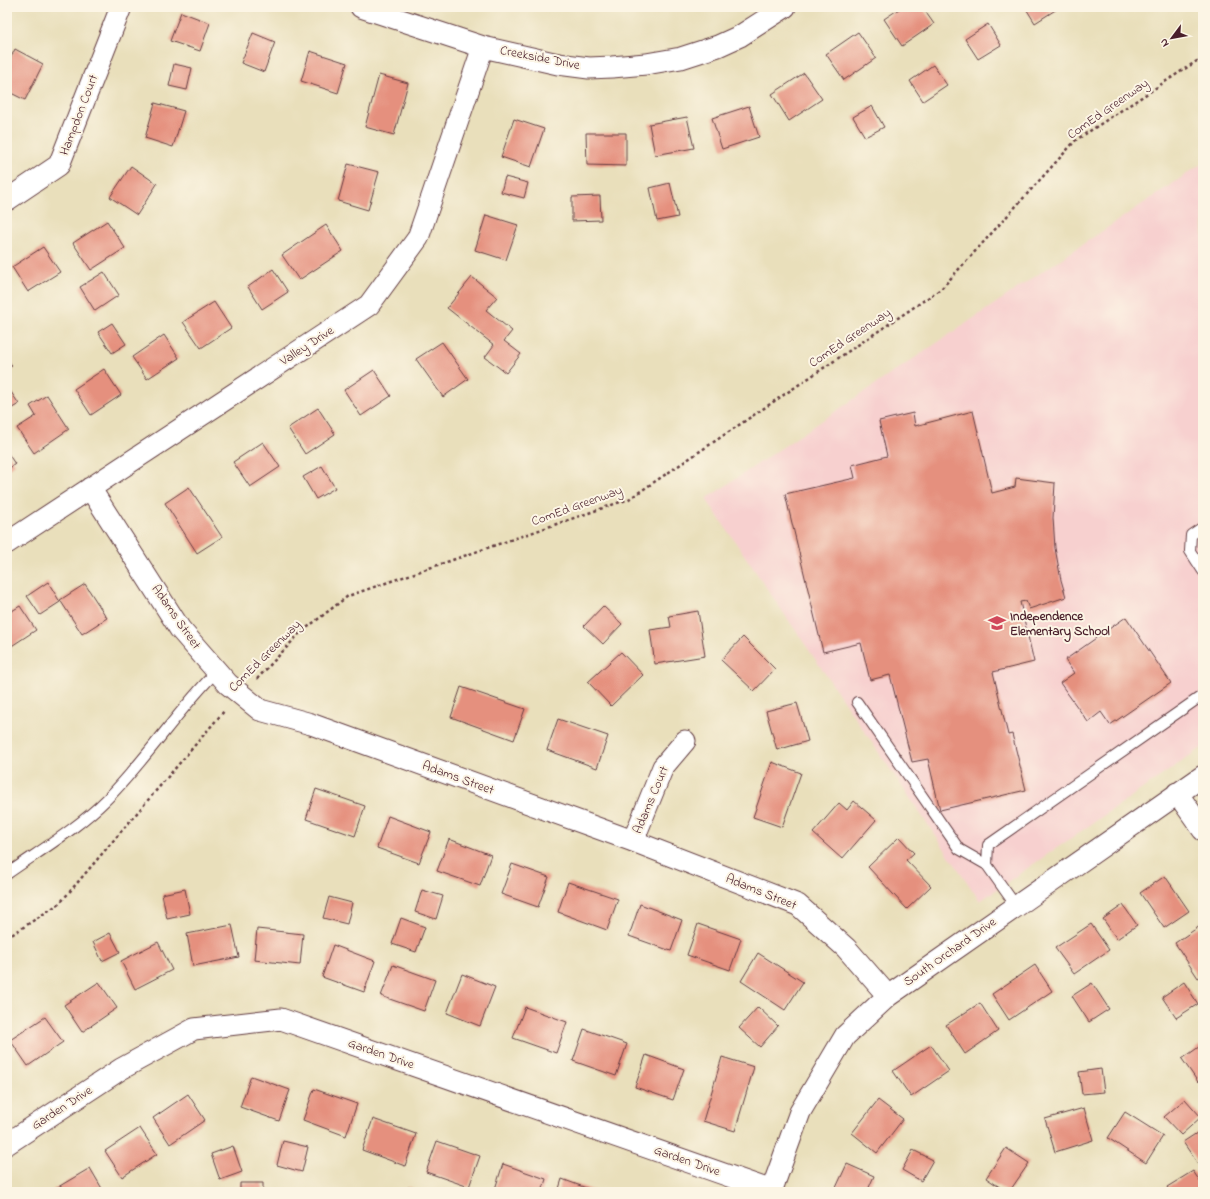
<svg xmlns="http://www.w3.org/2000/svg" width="1210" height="1199" viewBox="0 0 1210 1199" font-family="'Indie Flower',sans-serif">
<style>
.built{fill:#f7d0cf}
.building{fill:#e5907e}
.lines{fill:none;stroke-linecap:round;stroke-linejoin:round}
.lane-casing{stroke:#623c41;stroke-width:12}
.street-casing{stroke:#623c41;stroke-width:23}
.path{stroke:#623c41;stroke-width:2.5;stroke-dasharray:3 3;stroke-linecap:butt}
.lane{stroke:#fff;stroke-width:10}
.street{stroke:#fff;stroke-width:21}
.labels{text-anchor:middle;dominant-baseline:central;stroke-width:4;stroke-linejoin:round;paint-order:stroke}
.street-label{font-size:13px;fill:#4a1f2b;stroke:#fcf5e5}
.poi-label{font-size:13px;font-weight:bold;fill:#4a1f2b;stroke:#fcf5e5;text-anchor:start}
</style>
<rect width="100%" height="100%" fill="#fcf5e5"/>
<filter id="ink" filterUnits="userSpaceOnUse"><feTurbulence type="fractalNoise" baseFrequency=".025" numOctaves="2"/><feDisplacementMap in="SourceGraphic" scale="8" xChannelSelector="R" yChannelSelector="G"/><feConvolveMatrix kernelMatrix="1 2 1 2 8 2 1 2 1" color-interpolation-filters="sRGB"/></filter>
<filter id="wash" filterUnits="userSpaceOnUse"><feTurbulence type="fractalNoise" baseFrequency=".012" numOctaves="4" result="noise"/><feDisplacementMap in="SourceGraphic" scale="16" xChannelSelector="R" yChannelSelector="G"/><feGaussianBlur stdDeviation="0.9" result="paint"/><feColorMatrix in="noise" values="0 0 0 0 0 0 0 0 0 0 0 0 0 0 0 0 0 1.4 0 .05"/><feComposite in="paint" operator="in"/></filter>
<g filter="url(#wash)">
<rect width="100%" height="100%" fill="#e9dfbb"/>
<path class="built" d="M1203 163V747L980 901 706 499Z"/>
<g id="blocks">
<path class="building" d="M902 7H922L934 24 902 46 884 19Z
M1025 7H1055L1057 9 1035 23Z
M181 12 210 23 200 51 170 41Z
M988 24 1001 45 978 59 965 39Z
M858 32 876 58 844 80 826 54Z
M253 33 275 42 264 72 241 63Z
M15 49 43 64 25 100 7 91V65Z
M310 51 347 63 338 93 301 81Z
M174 64 192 68 187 90 169 86Z
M933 65 947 85 923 101 910 81Z
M804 73 822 99 789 121 772 94Z
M379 75 408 83 394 135 365 127Z
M155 103 184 111 173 147 145 138Z
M749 106 759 137 722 149 712 118Z
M872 106 884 127 865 137 853 117Z
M687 117 694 148 655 155 649 124Z
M514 119 544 129 531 167 501 157Z
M586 133H626V166L587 165Z
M348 164 379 172 368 210 338 201Z
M131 166 157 184 137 215 110 197Z
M505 177 528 183 524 198 501 192Z
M670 183 678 217 657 221 650 188Z
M600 196 601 220 572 221V197Z
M486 215 518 225 506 260 475 250Z
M107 221 125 248 91 270 73 243Z
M326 225 343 251 299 280 282 255Z
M43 247 60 272 28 292 12 267Z
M273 269 288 292 262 309 248 287Z
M104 272 119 295 95 311 80 287Z
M472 277 497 297 486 310 512 331 504 341 521 354 506 373 485 357 494 345 447 308Z
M214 302 231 328 201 348 183 322Z
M112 323 126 344 112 353 98 332Z
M164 335 179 358 147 379 132 357Z
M442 342 468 379 443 397 416 359Z
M7 358 12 366 7 369Z
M104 369 121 395 91 415 74 389Z
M374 370 391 396 361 416 344 390Z
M7 386 19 404 7 411Z
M47 395 69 429 34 453 17 428 36 416 30 406Z
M318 408 335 434 305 454 288 428Z
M973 411 992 493 1015 487 1016 478 1055 483 1053 518 1055 548 1061 580 1066 597 1029 609 1026 601 1020 602 1034 662 993 672 1008 735 1012 734 1026 790 940 810 928 759 912 762 890 675 870 680 861 643 823 652 785 494 855 478 852 465 887 456 879 421 913 413 915 426Z
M263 442 280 467 250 487 233 462Z
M7 452 15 464 7 470Z
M322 466 335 488 316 499 303 477Z
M189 487 222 537 197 553 165 503Z
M48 582 60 602 40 615 27 596Z
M85 584 107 618 82 634 60 600Z
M20 606 36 630 7 649V614Z
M603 606 622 624 603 644 584 626Z
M698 611 705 656 655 664 650 630 671 627 669 616Z
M1126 617 1171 683 1110 725 1101 712 1088 722 1060 683 1074 673 1065 660Z
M743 637 775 669 754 691 721 660Z
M621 652 643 675 611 706 588 682Z
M461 687 525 709 514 740 451 717Z
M797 703 808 741 777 750 766 711Z
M558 719 608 736 597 768 547 750Z
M772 762 801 773 782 827 753 817Z
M316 789 365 806 355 836 306 819Z
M854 801 876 820 842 859 813 833 839 803 847 810Z
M388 816 431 832 419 863 377 848Z
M899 837 914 853 906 860 931 886 907 909 868 867Z
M449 839 491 855 480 886 437 871Z
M512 864 549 877 538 907 501 894Z
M1165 876 1189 911 1164 928 1140 893Z
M568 882 618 899 607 930 558 912Z
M185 889 190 914 167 919 162 894Z
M422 890 443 896 436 919 415 912Z
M329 897 352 903 347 924 323 918Z
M640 904 682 920 671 951 629 936Z
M1123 905 1137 925 1117 939 1103 919Z
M401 918 425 927 416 952 392 944Z
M698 924 741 939 730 970 687 955Z
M1091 924 1109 950 1074 974 1055 948Z
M232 925 239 957 193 966 187 934Z
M1200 926 1203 930V975L1198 978 1175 943Z
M257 929 303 934 300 965 254 960Z
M110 933 120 952 102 961 93 942Z
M158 942 172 970 135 989 121 961Z
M333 945 375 961 364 992 322 977Z
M758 953 803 982 785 1010 741 981Z
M393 965 435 980 424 1011 381 996Z
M1035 965 1052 991 1009 1020 992 994Z
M462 974 495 987 480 1026 447 1013Z
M99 982 117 1008 82 1032 64 1005Z
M1184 982 1198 1004 1176 1018 1162 997Z
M1092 983 1109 1009 1089 1022 1072 996Z
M980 1003 998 1031 965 1054 946 1025Z
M525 1007 567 1022 556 1053 513 1038Z
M758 1007 778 1026 760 1047 739 1028Z
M45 1017 63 1042 28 1066 10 1040Z
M584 1029 627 1044 616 1076 573 1061Z
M1203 1044V1078L1198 1082 1182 1059Z
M931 1045 949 1071 911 1097 893 1071Z
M646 1055 684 1069 673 1100 635 1087Z
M722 1057 754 1067 735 1131 703 1121Z
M1101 1069 1104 1092 1082 1094 1079 1072Z
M251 1076 290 1090 279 1121 240 1107Z
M314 1089 357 1104 346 1136 303 1120Z
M188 1094 205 1120 170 1144 153 1118Z
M1185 1099 1201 1117 1181 1135 1164 1117Z
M878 1100 903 1119 877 1153 852 1133Z
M1084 1108 1093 1140 1055 1152 1045 1119Z
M1125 1112 1163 1136 1146 1163 1108 1138Z
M373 1119 416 1134 405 1166 362 1150Z
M140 1128 157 1154 122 1177 105 1151Z
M1203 1129V1161L1198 1164 1183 1142Z
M283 1141 308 1147 302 1172 277 1165Z
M437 1141 480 1156 469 1187 426 1172Z
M233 1146 242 1172 220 1180 211 1154Z
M1006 1148 1029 1163 1009 1192H1007L986 1178Z
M913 1150 933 1160 921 1181 902 1170Z
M503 1164 546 1179 542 1192H494Z
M847 1164 874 1176 867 1192H834Z
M90 1168 104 1192H54L53 1190Z
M1193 1171 1203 1186V1192H1170L1167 1187Z
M562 1179 597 1192H558Z
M240 1183H263V1192H240Z
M408 1187 423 1192H406Z"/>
</g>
</g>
<g filter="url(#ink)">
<use href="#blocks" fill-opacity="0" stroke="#623c41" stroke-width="1"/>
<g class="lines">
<g class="lane-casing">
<path id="lane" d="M1203 527 1191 535 1190 551 1203 571
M857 702 959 849 987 865
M7 874C41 850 78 828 107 799 147 759 177 711 217 671
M1016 906 987 865 988 845 1203 695"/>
</g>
<g class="street-casing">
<path id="street" d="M361 7 483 47 558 64 589 68 612 67 646 64 681 58 718 46 740 36 785 7
M7 200 59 165 121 7
M90 488 180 629 228 684 260 710 311 724 633 841 798 905 846 948 888 996
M7 543 369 305 418 238 483 47
M1177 793 1203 830
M633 841 663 767 685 741
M7 1144 121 1069 194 1029 281 1019 772 1191
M771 1192 800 1112 845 1036 888 996 1203 776"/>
</g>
<path class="path" d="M257 679 300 633 348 596 629 499 941 289 1076 140 1203 57
M7 938 60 903 225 710"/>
<use href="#lane" class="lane"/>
<use href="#street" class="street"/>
</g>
</g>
<defs>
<g id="school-bare" transform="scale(1.38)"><path d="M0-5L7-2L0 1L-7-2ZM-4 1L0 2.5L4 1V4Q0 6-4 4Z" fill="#d1495b" stroke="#fcf5e5" stroke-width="2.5" paint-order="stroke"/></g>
</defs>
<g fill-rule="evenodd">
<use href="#school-bare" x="997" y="623"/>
</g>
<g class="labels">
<g class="street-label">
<text transform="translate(540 58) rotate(11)">Creekside Drive</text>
<text transform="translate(1108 109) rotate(-35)">ComEd Greenway</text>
<text transform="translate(79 115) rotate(-69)">Hampdon Court</text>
<text transform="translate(850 338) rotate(-34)">ComEd Greenway</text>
<text transform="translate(307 346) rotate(-33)">Valley Drive</text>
<text transform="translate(577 506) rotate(-20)">ComEd Greenway</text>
<text transform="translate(176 617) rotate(55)">Adams Street</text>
<text transform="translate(265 656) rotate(-45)">ComEd Greenway</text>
<text transform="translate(458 778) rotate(20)">Adams Street</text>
<text transform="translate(651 800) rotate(-67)">Adams Court</text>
<text transform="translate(761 892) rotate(22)">Adams Street</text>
<text transform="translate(950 952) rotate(-35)">South Orchard Drive</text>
<text transform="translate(381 1054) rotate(19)">Garden Drive</text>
<text transform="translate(62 1108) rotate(-33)">Garden Drive</text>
<text transform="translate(687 1161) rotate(19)">Garden Drive</text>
</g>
<g class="poi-label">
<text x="1010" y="616">Independence<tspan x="1010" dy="15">Elementary School</tspan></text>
</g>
</g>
<rect width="1210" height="1199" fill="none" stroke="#fcf5e5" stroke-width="24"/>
<g transform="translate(1172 38) rotate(238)" stroke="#fcf5e5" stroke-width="3" paint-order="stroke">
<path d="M0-3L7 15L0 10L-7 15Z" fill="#4a1f2b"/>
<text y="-6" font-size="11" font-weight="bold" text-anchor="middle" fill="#4a1f2b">N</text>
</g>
</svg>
